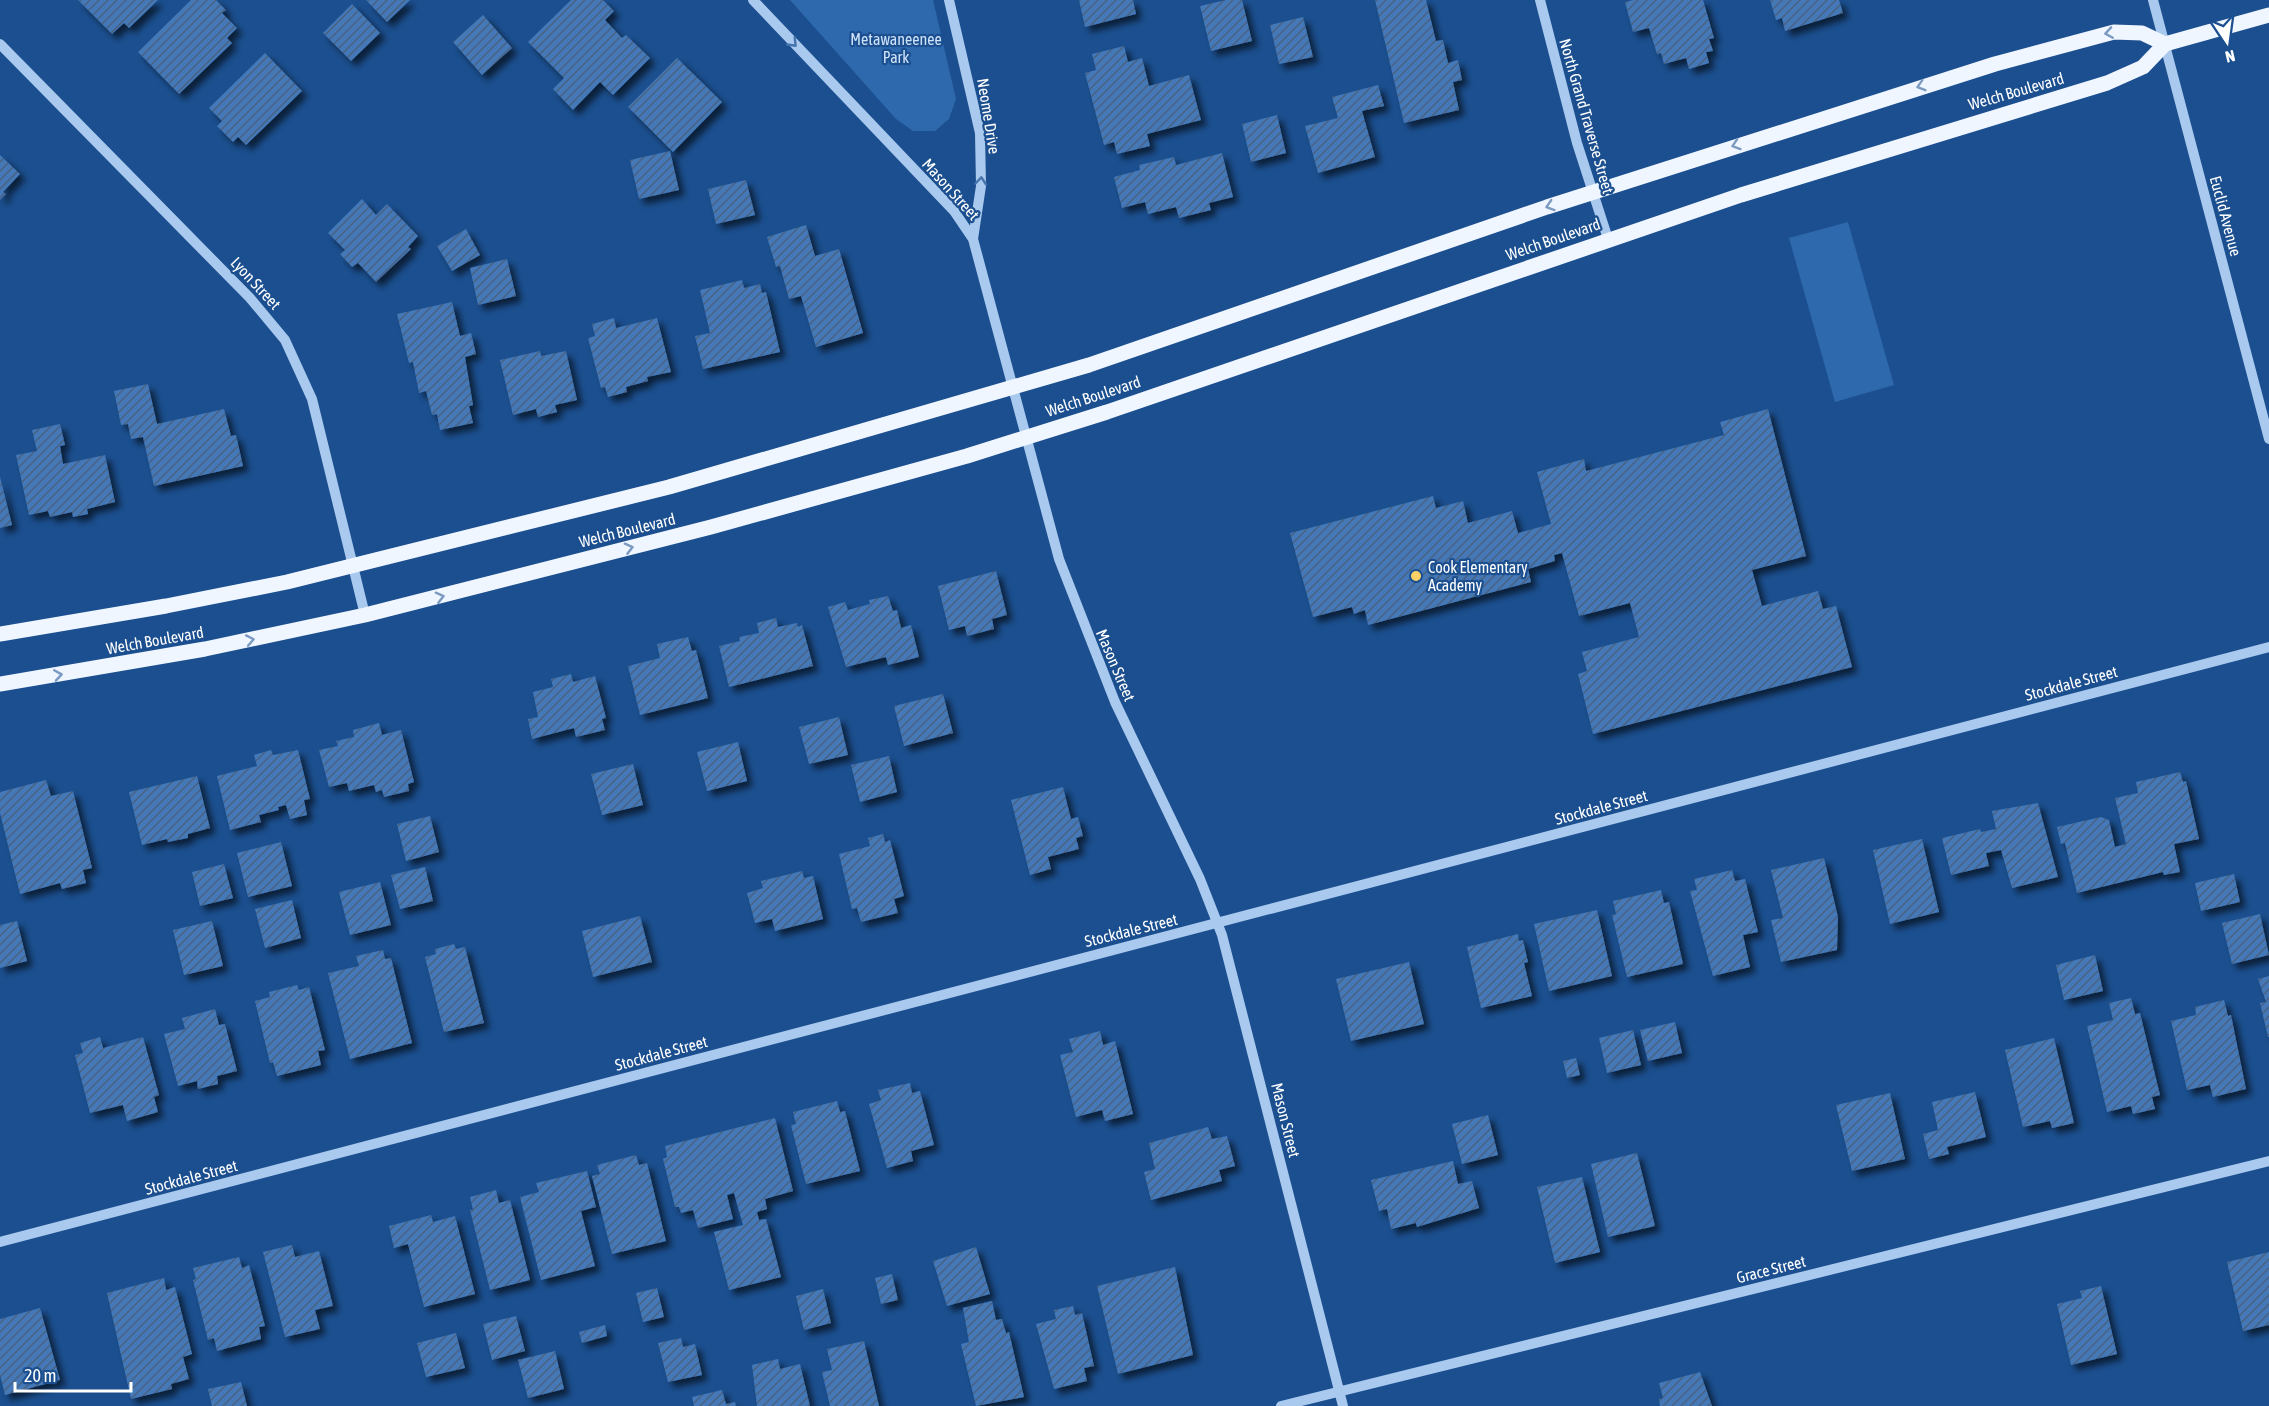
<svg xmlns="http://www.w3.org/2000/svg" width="2269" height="1406" viewBox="0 0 2269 1406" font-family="'Asap Condensed',sans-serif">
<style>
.park{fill:#2e69ad}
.building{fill:url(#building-hatch);filter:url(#shadow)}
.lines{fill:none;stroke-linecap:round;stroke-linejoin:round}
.minor{stroke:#a9c9ee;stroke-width:10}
.major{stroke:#f0f6ff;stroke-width:15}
.oneway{stroke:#7b9ac1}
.oneway2{stroke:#4674ac}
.poi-dot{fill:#ffd166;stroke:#1b4f8f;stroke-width:2}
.labels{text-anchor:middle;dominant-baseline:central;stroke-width:4.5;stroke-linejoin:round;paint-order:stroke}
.park-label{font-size:16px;fill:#cfe3fa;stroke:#1b4f8f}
.street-label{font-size:16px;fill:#fff;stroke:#1b4f8f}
.poi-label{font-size:16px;fill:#fff;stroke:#1b4f8f;text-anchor:start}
</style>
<defs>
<pattern id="building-hatch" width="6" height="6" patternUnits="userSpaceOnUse" patternTransform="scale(1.5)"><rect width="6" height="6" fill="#4478b7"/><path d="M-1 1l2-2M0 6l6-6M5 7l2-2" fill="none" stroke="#486282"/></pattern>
<filter id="shadow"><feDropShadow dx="5.5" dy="5.5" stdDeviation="3" flood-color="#0009"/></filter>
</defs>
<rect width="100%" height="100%" fill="#1b4f8f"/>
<path class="park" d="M790 0H933L956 99 949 119 935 131H913L896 119Z
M1848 222 1894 385 1835 402 1789 238Z"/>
<path class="building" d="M78 0H158L129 28 124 23 112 34Z
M191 0H216L226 10 222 13 237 28 227 38 232 43 179 94 138 52Z
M366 0H410L387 22Z
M571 0H603L614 11 605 20 622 38 626 35 650 58 613 95 600 82 573 110 553 89 564 78 528 42Z
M1079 0H1133L1136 14 1085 27Z
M1226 0H1242L1252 41 1211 51 1200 6Z
M1375 0H1426L1436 41 1443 40 1448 63 1458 60 1462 80 1453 82 1459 110 1404 123Z
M1633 0H1703L1714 38 1709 39 1713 51 1706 52 1709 63 1689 69 1686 58 1664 64 1661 53 1657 54 1649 28 1633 32 1625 2Z
M1770 0H1839L1843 13 1785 31 1782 18 1776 20Z
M352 4 380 33 351 61 323 33Z
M483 15 512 48 482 75 453 42Z
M1303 17 1313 57 1279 64 1270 25Z
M1124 46 1128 62 1142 58 1149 86 1189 75 1201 120 1147 134 1150 146 1117 154 1114 142 1104 145 1085 73 1096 70 1092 54Z
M265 53 302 91 246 145 238 137 233 142 217 126 222 121 209 108Z
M677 58 722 102 673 152 628 107Z
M1378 85 1384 106 1362 111 1375 157 1318 173 1305 126 1338 118 1332 97Z
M1277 115 1286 153 1251 162 1242 124Z
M670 151 679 190 639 199 630 160Z
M1222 153 1233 197 1209 203 1211 210 1179 218 1176 207 1148 214 1145 202 1122 208 1114 177 1140 170 1139 165 1174 157 1176 165Z
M0 155 20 174 3 192 6 194 0 200Z
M746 180 755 215 716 224 708 189Z
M362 199 376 215 387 204 418 236 408 247 411 249 376 282 358 263 352 267 340 254 345 250 328 233Z
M806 225 815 256 839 249 863 333 816 347 801 296 789 299 780 266 776 267 767 237Z
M466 229 480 255 452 271 437 246Z
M507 259 516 296 478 305 470 268Z
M742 280 744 288 760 284 762 293 766 292 780 352 703 369 695 336 710 333 700 290Z
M452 302 460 336 471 333 476 354 465 357 473 405 469 406 473 423 440 430 437 414 432 415 426 391 419 393 413 362 409 363 397 314Z
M614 318 616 328 657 318 671 372 647 377 648 381 626 387 627 392 608 397 605 387 601 388 588 338 595 336 592 324Z
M540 351 541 356 566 351 577 400 555 405 557 412 538 417 536 409 513 415 500 360Z
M148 384 157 424 224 409 231 436 236 435 243 466 154 486 143 437 131 439 128 424 121 425 114 391Z
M1768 409 1806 556 1752 570 1762 606 1818 591 1823 609 1836 606 1852 667 1593 734 1578 674 1587 671 1582 652 1639 637 1630 603 1579 616 1562 553 1554 555 1555 561 1528 569 1531 582 1368 625 1365 610 1354 614 1352 607 1313 617 1290 533 1433 496 1436 508 1463 501 1468 523 1512 511 1518 533 1551 524 1537 472 1584 459 1586 471 1724 435 1720 422Z
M60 424 65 445 60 446 63 464 105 455 115 502 87 509 88 514 73 517 72 512 50 517 48 511 29 515 16 455 37 451 32 430Z
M0 477 12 525 0 528Z
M996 571 1007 615 992 619 994 629 967 636 965 626 949 630 938 586Z
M888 596 893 611 897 610 901 628 911 625 919 657 888 665 886 657 846 667 828 607 845 602 848 610 870 604 869 600Z
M776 618 778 627 797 623 798 627 802 625 813 666 729 687 719 646 740 641 739 637 759 633 757 623Z
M688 637 692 651 696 650 708 698 640 715 628 666 660 658 657 644Z
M571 674 573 682 595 676 606 718 602 719 605 730 576 737 574 728 532 739 528 719 538 717 533 692 553 687 551 679Z
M943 694 953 733 904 746 894 706Z
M839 717 848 755 809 764 799 727Z
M379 723 382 735 401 730 414 782 408 784 409 791 384 797 382 790 376 792 374 785 349 791 347 783 329 787 319 750 338 746 336 741 354 737 353 730Z
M738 742 747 781 707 791 697 752Z
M271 750 273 755 298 750 310 799 304 800 307 815 290 819 286 805 278 807 279 810 259 815 261 822 230 830 217 776 257 766 254 755Z
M889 756 897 792 860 802 851 765Z
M633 764 643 805 602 815 591 774Z
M2180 772 2183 782 2186 781 2199 839 2174 844 2180 872 2164 875 2163 872 2077 893 2065 843 2061 844 2057 827 2101 817 2109 820 2115 847 2126 844 2115 798 2138 793 2136 782Z
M197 776 210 828 188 834V838L168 842 167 839 142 845 129 792Z
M46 780 51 796 73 791 92 868 83 870 86 883 62 889 60 883 20 894 0 813V792Z
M1063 787 1071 819 1078 817 1083 836 1076 838 1079 849 1048 857 1051 869 1030 875 1011 800Z
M2038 803 2058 877 2012 888 2001 850 1986 853 1989 866 1951 875 1942 838 1980 829 1981 832 1996 829 1992 811Z
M430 816 439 852 406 861 397 824Z
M883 834 885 842 890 840 904 896 894 899 898 913 861 922 857 908 852 909 839 854 870 846 868 838Z
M1922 839 1939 912 1890 924 1873 850Z
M281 842 292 886 248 897 237 853Z
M1824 858 1838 917 1837 950 1781 962 1771 920 1783 918 1771 870Z
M224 864 233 898 200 906 192 872Z
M425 867 433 901 400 909 391 875Z
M1732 870 1735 881 1745 879 1758 932 1743 935 1750 967 1713 976 1690 891 1697 890 1694 879Z
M802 871 804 878 813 876 823 919 775 931 772 919 755 923 747 893 763 888 761 881Z
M2234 874 2240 902 2201 911 2195 883Z
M380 882 391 925 350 935 339 892Z
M1661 890 1664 903 1669 902 1683 964 1627 977 1612 915 1616 914 1613 901Z
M292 900 301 938 265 948 255 909Z
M1597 910 1612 976 1549 991 1534 924Z
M2260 914 2269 955 2232 964 2222 923Z
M640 916 652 962 593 977 582 931Z
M17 921 27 961 0 968V925Z
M212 921 223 966 184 975 173 930Z
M1518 934 1519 941 1523 940 1528 962 1524 963 1532 996 1481 1008 1467 947Z
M454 944 456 949 465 947 484 1023 444 1032 425 957 436 954 435 949Z
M383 950 385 959 391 958 412 1043 350 1059 328 973 359 966 356 956Z
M2095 955 2103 991 2064 1000 2056 965Z
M1409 962 1424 1024 1351 1041 1336 979Z
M2269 976V1037H2268L2260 1003 2266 1002 2258 979Z
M297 985 299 990 309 987 325 1050 318 1051 321 1065 277 1076 273 1062 270 1063 255 1001 270 997 269 992Z
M2131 998 2135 1014 2140 1013 2160 1095 2152 1097 2155 1109 2133 1114 2131 1106 2107 1112 2087 1026 2113 1020 2109 1003Z
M2224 1000 2228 1016 2231 1015 2246 1089 2213 1097 2210 1085 2187 1090 2171 1021 2196 1015 2195 1007Z
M215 1009 219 1025 225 1024 237 1071 217 1076 218 1084 198 1089 197 1081 178 1086 164 1034 185 1029 182 1018Z
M1675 1022 1682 1053 1648 1061 1640 1030Z
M1633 1030 1641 1065 1607 1073 1599 1038Z
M1100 1031 1103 1045 1115 1041 1133 1114 1105 1121 1102 1110 1076 1117 1060 1055 1073 1052 1069 1039Z
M100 1037 103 1048 143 1037 159 1095 154 1097 158 1112 127 1121 123 1105 90 1113 75 1055 83 1053 80 1043Z
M2054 1038 2074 1123 2052 1128 2050 1121 2023 1127 2005 1050Z
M1576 1058 1580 1075 1567 1078 1563 1061Z
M910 1083 912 1093 920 1091 934 1145 911 1151 913 1161 887 1168 869 1104 881 1100 878 1090Z
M1975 1092 1986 1137 1947 1147 1949 1154 1929 1159 1923 1134 1938 1130 1932 1102Z
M1890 1093 1905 1159 1852 1171 1836 1105Z
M837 1101 840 1112 845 1111 860 1171 806 1184 791 1125 796 1124 793 1112Z
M1488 1115 1498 1155 1462 1164 1452 1124Z
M775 1118 793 1191 765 1199 767 1209 757 1212 759 1220 766 1219 781 1277 729 1290 714 1232 743 1225 734 1193 727 1195 733 1219 698 1228 693 1210 681 1213 679 1207H675L663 1159 667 1157 665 1146Z
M1208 1127 1212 1139 1227 1136 1235 1166 1219 1170 1222 1181 1151 1200 1144 1172 1155 1169 1149 1143Z
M1637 1153 1655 1226 1608 1237 1591 1164Z
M636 1155 639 1165 647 1163 666 1241 612 1254 592 1176 600 1174 597 1165Z
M1453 1161 1458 1184 1472 1181 1479 1208 1417 1227 1416 1223 1391 1229 1387 1209 1379 1211 1371 1180Z
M587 1171 596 1207 581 1211 595 1266 541 1280 520 1197 539 1192 536 1183Z
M1582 1177 1600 1252 1555 1263 1537 1187Z
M496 1190 499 1203 510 1200 530 1280 490 1290 470 1210H473L470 1197Z
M431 1215 433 1222 455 1216 475 1294 424 1307 408 1244 394 1248 389 1226Z
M292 1245 295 1257 319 1251 333 1306 315 1310 320 1329 285 1337 263 1252Z
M976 1247 990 1294 947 1306 933 1261Z
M2269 1252V1325L2243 1331 2227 1262Z
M239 1257 242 1268 249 1265 265 1326 259 1327 261 1339 217 1351 214 1338 208 1340 193 1280 196 1279 193 1268Z
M1175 1267 1193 1355 1118 1374 1097 1286Z
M892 1274 898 1300 881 1304 875 1278Z
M164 1278 166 1290 175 1287 192 1354 183 1357 189 1379 171 1384 172 1389 131 1399 107 1293Z
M2101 1286 2117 1354 2071 1365 2057 1304 2082 1298 2080 1291Z
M657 1288 664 1317 643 1322 636 1293Z
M823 1289 831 1323 804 1330 796 1296Z
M992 1301 996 1320 1002 1319 1006 1333 1009 1332 1024 1397 976 1406 961 1344 969 1342 963 1308Z
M1073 1306 1075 1315 1082 1313 1094 1366 1084 1368 1087 1381 1054 1389 1036 1324 1056 1319 1054 1310Z
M40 1308 60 1380 5 1395 0 1375V1319Z
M516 1316 525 1351 492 1360 483 1324Z
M605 1325 607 1336 582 1343 579 1332Z
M456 1333 465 1368 426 1377 417 1343Z
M681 1338 683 1347 695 1344 702 1375 668 1382 658 1343Z
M864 1341 879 1406H830L822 1372 832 1370 827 1349Z
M555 1351 564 1389 528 1398 518 1360Z
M778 1359 780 1369 800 1364 810 1406H757L752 1365Z
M1700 1372 1712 1406H1660L1659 1399 1663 1398 1659 1383Z
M241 1382 247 1406H212L208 1389Z
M722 1390 726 1404 735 1402 736 1406H694L692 1397Z"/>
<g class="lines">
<path class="minor" d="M753 0 954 211 973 239 1059 559 1115 702 1200 879 1222 935 1343 1406
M949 0 980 133 981 186 973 239
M1540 0 1577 143 1608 239
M2153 0 2269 439
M0 44 250 298 285 340 312 399 365 615
M0 1242 2269 647
M1281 1406 2269 1161"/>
<path class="major" d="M0 634 166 606 287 582 669 487 1089 365 1547 207 1995 64 2114 32 2142 33 2165 44
M0 684 205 649 365 615 711 527 967 456 1107 412 1741 195 2107 83 2143 67 2165 44 2269 15"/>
</g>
<defs><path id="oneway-chevron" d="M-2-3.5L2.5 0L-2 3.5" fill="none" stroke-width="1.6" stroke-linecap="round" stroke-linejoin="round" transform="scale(1.5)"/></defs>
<g class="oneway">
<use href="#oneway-chevron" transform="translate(2109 33) rotate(171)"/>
<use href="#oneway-chevron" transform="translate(1921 86) rotate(163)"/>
<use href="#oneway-chevron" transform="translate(1736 145) rotate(162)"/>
<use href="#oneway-chevron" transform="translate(1550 206) rotate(162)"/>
<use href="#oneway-chevron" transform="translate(629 548) rotate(-14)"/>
<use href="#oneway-chevron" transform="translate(440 597) rotate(-14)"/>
<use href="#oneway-chevron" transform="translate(250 640) rotate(-11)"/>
<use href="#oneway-chevron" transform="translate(58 675) rotate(-9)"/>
</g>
<g class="oneway2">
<use href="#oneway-chevron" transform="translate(793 43) rotate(46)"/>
<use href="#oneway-chevron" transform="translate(981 181) rotate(-85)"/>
</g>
<circle class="poi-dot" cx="1416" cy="576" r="6"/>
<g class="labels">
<g class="park-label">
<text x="896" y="39">Metawaneenee<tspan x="896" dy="18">Park</tspan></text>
</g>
<g class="street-label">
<text transform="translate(2016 91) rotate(-16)">Welch Boulevard</text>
<text transform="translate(989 116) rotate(81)">Neome Drive</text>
<text transform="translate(1587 116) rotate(74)">North Grand Traverse Street</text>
<text transform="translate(951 189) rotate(48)">Mason Street</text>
<text transform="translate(2226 216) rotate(75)">Euclid Avenue</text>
<text transform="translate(1553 239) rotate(-19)">Welch Boulevard</text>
<text transform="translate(256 283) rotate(47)">Lyon Street</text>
<text transform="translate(1093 396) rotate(-18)">Welch Boulevard</text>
<text transform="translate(627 530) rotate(-14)">Welch Boulevard</text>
<text transform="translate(155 640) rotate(-10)">Welch Boulevard</text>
<text transform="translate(1116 665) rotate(67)">Mason Street</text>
<text transform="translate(2071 683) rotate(-15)">Stockdale Street</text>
<text transform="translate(1601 807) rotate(-15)">Stockdale Street</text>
<text transform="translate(1131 930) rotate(-14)">Stockdale Street</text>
<text transform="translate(661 1053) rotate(-15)">Stockdale Street</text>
<text transform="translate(1286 1120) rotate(76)">Mason Street</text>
<text transform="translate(191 1177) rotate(-15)">Stockdale Street</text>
<text transform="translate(1771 1269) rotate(-14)">Grace Street</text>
</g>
<g class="poi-label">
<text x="1428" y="567">Cook Elementary<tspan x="1428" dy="18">Academy</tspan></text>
</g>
</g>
<g transform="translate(2227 42) rotate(167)" stroke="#1b4f8f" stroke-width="4.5" paint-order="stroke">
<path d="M0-4.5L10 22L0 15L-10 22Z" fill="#ffffff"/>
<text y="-9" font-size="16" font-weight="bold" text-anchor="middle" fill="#ffffff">N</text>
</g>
<path d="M15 1382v9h116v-9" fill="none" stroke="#ffffff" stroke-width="3"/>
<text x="24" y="1382" font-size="18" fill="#ffffff" stroke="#1b4f8f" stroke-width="4.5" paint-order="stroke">20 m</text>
</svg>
